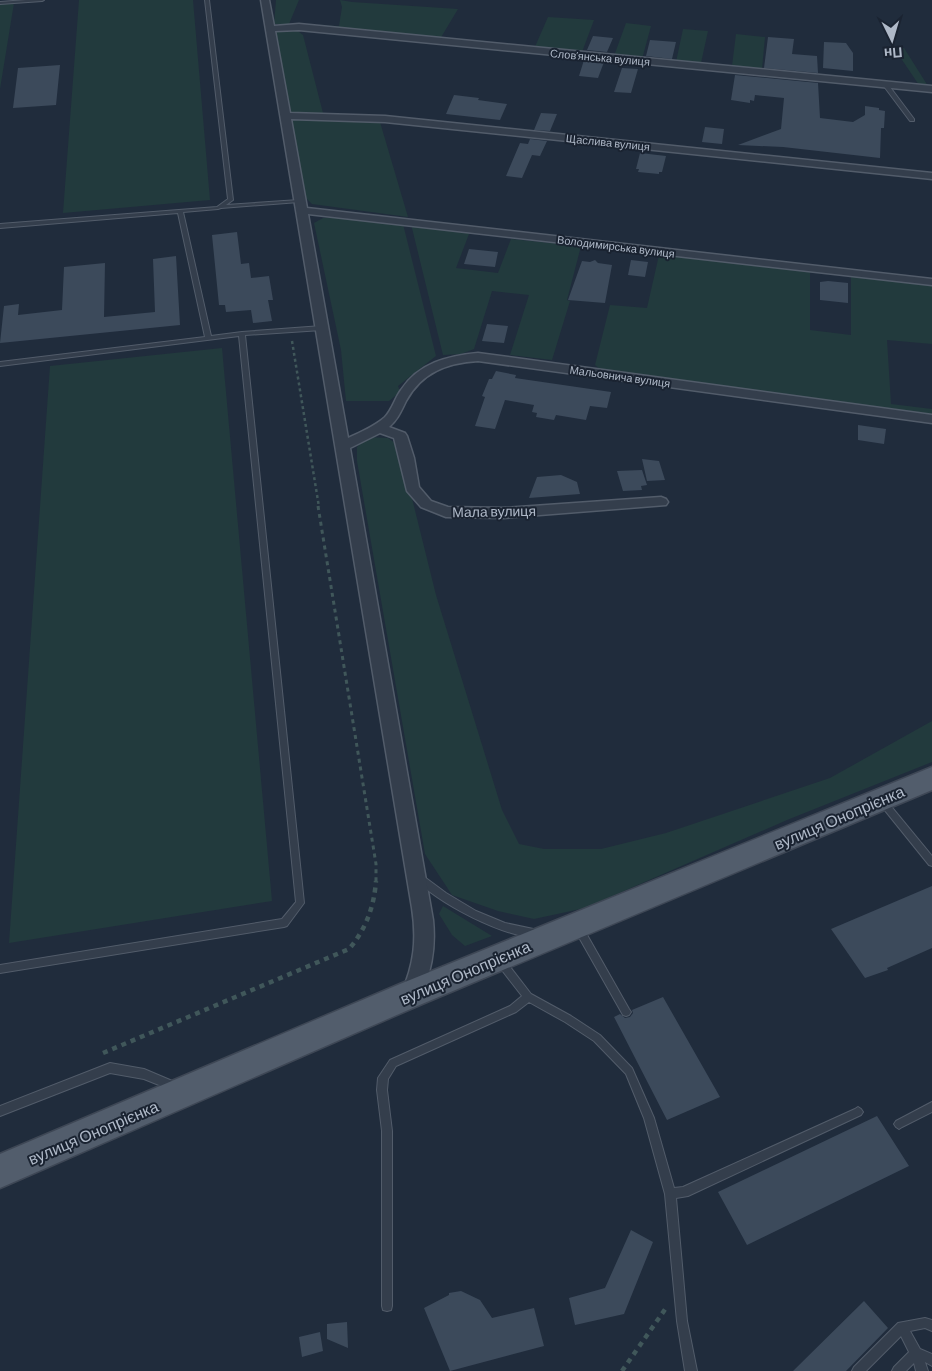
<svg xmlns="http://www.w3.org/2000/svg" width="932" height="1371" viewBox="0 0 932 1371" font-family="Barlow,sans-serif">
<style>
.green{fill:#223a3d}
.building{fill:#3c4a5b}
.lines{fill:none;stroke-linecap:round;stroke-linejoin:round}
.service-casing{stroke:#525c6a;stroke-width:2}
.minor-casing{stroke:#525c6a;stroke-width:3}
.primary-casing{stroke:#3e4755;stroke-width:3}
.path-far2{stroke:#40575a;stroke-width:2.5;stroke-dasharray:3 3;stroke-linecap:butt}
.path-far1{stroke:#40575a;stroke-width:3;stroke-dasharray:4 4;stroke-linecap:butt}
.path{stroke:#40575a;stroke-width:4.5;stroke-dasharray:5 5;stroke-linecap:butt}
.service{fill:#343e4c;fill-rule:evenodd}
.minor{fill:#343e4c;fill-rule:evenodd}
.primary{fill:#525d6c;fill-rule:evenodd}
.labels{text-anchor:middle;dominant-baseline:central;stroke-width:4;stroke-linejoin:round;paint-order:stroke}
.far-street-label{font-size:11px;fill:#afb9c8;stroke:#1a2331}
.street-label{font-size:14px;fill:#afb9c8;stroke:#1a2331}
.near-street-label{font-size:16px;fill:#afb9c8;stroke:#1a2331}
</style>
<rect width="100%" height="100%" fill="#202c3c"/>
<path class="green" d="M79 0H193L210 200 63 213Z
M276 0H299L289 24H274Z
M340 0 352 2 458 9 440 39 306 25 339 26 342 7Z
M14 3 0 89V4Z
M548 17 594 20 582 52 534 49Z
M626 23 651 26 642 59 614 56Z
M282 29H295L303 35 323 113H289L274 31Z
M683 29 708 31 701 63 676 62Z
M736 34 765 37 762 69 732 66Z
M894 48H904L928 86 919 85Z
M302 119 380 122 408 217 312 204 303 195 292 120Z
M336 217 403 224 436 356 398 386 400 392 389 401H346L341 350 314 223 323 218Z
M411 224 469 231V234L456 268 498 273 511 239 581 246 567 300 570 301 552 360 510 355 529 295 492 291 474 349 461 354 443 355Z
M659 255 810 271V330L851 335V276L932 285V344L887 340 891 404 932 409V414L601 370 595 365 610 305 647 308Z
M222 348 272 901 9 943 50 366Z
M368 437 388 438 399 446 436 595 502 810 519 844 544 849H601L666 833 830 778 932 721V762L787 820 585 908 534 919 498 911 452 895 425 854 357 461V447Z
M443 906 492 936 465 946 452 935 439 914Z"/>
<path class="building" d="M593 36 613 38 607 52 587 50Z
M768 37 794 39 792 54 817 56 818 73 764 68Z
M650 40 676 42 672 59 646 56Z
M824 42 846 43 853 53V71L823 68Z
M584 60 604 62 598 78 579 76Z
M60 65 56 105 13 108 18 68Z
M622 68 638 69 631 93 614 92Z
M735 75 818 83 820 118 853 122 865 115V106L879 108V110L885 111 884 128H881L880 158 783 147 738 145 781 129 784 98 755 95 754 101 750 100V103L731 100Z
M454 95 479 98 478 100 507 104 500 120 446 114Z
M541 113 557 114 550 131 534 130Z
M705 127 724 129 722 144 702 142Z
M530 139 547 141 540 156 532 155 522 178 506 176 520 143 528 144Z
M640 153 666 156 662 172H659V174L638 172 639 169H636Z
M237 232 241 264 249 263 251 278 269 276 273 300H268L272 321 253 323 251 310 226 312 225 305H219L212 235Z
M469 249 498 252 495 267 464 264Z
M176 256 180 325 0 343 4 306 19 304 18 315 62 310 64 267 105 263 104 317 155 312 153 259Z
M595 260 598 263 612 265 605 303 568 300 582 261 590 262Z
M631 260 648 262 645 277 628 275Z
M828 281 848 283V303L820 300V282Z
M487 324 508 326 504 343 482 341Z
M496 371 516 375 515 378 611 392 607 408 590 406 586 420 556 415 554 420 536 417 537 413 532 412 534 405 505 400 495 429 475 426 485 397 482 396 489 379H492Z
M858 425 886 429 884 444 858 440Z
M642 459 659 461 665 480 647 481Z
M642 470 647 485 641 486 642 490 623 491 617 471Z
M561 475 577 482 580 494 529 498 537 477Z
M932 886V948L887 968 888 970 865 978 831 929Z
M663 997 720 1097 667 1120 614 1017 620 1014 625 1018 630 1017 633 1013 632 1010Z
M877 1116 909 1166 747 1245 718 1192Z
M631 1230 653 1242 624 1314 575 1325 569 1298 605 1288Z
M461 1291 480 1300 492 1318 534 1308 544 1346 450 1371 424 1308 449 1295V1293Z
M864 1301 888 1328 846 1371H793Z
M347 1322 348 1348 327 1339V1324Z
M320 1332 323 1351 302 1357 299 1337Z"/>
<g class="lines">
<g class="service-casing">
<path id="service" d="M26 0H44L42 1 0 4V2Z
M205 0H209L233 200 226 205 299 200 301 201 299 202 221 208 218 209 183 212 211 336 242 332 322 326 325 328 322 330 245 335 304 903 287 926 284 927 0 973V965L282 919 296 902 239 336 0 366V362L205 337 178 213 0 228V224L217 207 228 199Z
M883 83H887L914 119V121H910L883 85Z
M882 798 885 799 932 856V866L929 865 879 803 878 801 879 799Z
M419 873 446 893 476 911 505 923 538 930 539 933 538 936C514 943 428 899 415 877L416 874Z
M579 925 582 926 629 1009 631 1012 629 1015 626 1016 623 1015 576 932 575 929 576 926Z
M501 958 504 959 531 994 571 1016 600 1035 632 1068 654 1118 674 1188 683 1187 855 1109 858 1107 861 1109 863 1112 861 1115 688 1196 676 1198 687 1321 697 1371H685L677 1321 665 1194 644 1118 626 1074 594 1041 565 1022 529 1002 516 1012 396 1066 388 1079 387 1090 392 1131V1306L391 1310 387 1311 383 1310 382 1306V1131L377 1090 378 1078 390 1060 510 1006 522 996 498 965 497 962 498 959Z
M110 1063 144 1069 177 1083 179 1086 177 1089 174 1091 144 1079 110 1073 0 1116V1106Z
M932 1102V1112L902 1127 899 1129 896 1127 894 1124 896 1121Z
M925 1318 932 1320V1331L925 1328 910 1331 920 1349 932 1354V1366L925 1362 928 1371H916L914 1363 906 1371H892L894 1367 909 1352 901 1336 866 1371H852L854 1367 898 1323Z"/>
</g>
<g class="minor-casing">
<path id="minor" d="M261 0H269L274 26 299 24 932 86V92L299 30 275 31 290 113 385 116 932 173V179L385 122 291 119 307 208 932 279V285L308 214 348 438C361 432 375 426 385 417 392 410 395 398 401 390 419 363 447 356 478 353L932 415V423L478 361C447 363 422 372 406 401 401 411 398 419 389 427L405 433 407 436 414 458 419 487 431 501 448 507 503 508 661 497 666 499 668 502 666 505 503 518 446 517 421 507 407 491 394 438 380 433 350 448 433 920C436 950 431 974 418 1001L411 1003 404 1001 401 994C414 965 417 940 412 908Z"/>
</g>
<g class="primary-casing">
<path id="primary" d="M932 767V790L422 1004 0 1188V1154L400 984Z"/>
</g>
<path class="path-far2" d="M292 341 319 507"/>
<path class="path-far1" d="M318 506 376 864V882"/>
<path class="path" d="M103 1053 349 949C366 929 374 907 376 881
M622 1371 666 1308"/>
<use href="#service" class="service"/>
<use href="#minor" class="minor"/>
<use href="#primary" class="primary"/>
</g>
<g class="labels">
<g class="far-street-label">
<text transform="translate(600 57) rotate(5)">Словʼянська вулиця</text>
<text transform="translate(608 142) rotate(6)">Щаслива вулиця</text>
<text transform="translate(616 246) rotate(7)">Володимирська вулиця</text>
<text transform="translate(620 376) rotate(8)">Мальовнича вулиця</text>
</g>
<g class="street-label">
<text transform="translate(494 511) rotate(-1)">Мала вулиця</text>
</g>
<g class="near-street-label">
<text transform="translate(839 817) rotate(-23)">вулиця Онопрієнка</text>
<text transform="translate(465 972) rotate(-23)">вулиця Онопрієнка</text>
<text transform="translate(93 1132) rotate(-23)">вулиця Онопрієнка</text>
</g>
</g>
<g transform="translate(892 40) rotate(175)" stroke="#1a2331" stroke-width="4" paint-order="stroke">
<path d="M0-4L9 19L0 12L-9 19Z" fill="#afb9c8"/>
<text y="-8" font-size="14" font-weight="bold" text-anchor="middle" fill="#afb9c8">Пн</text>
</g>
</svg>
